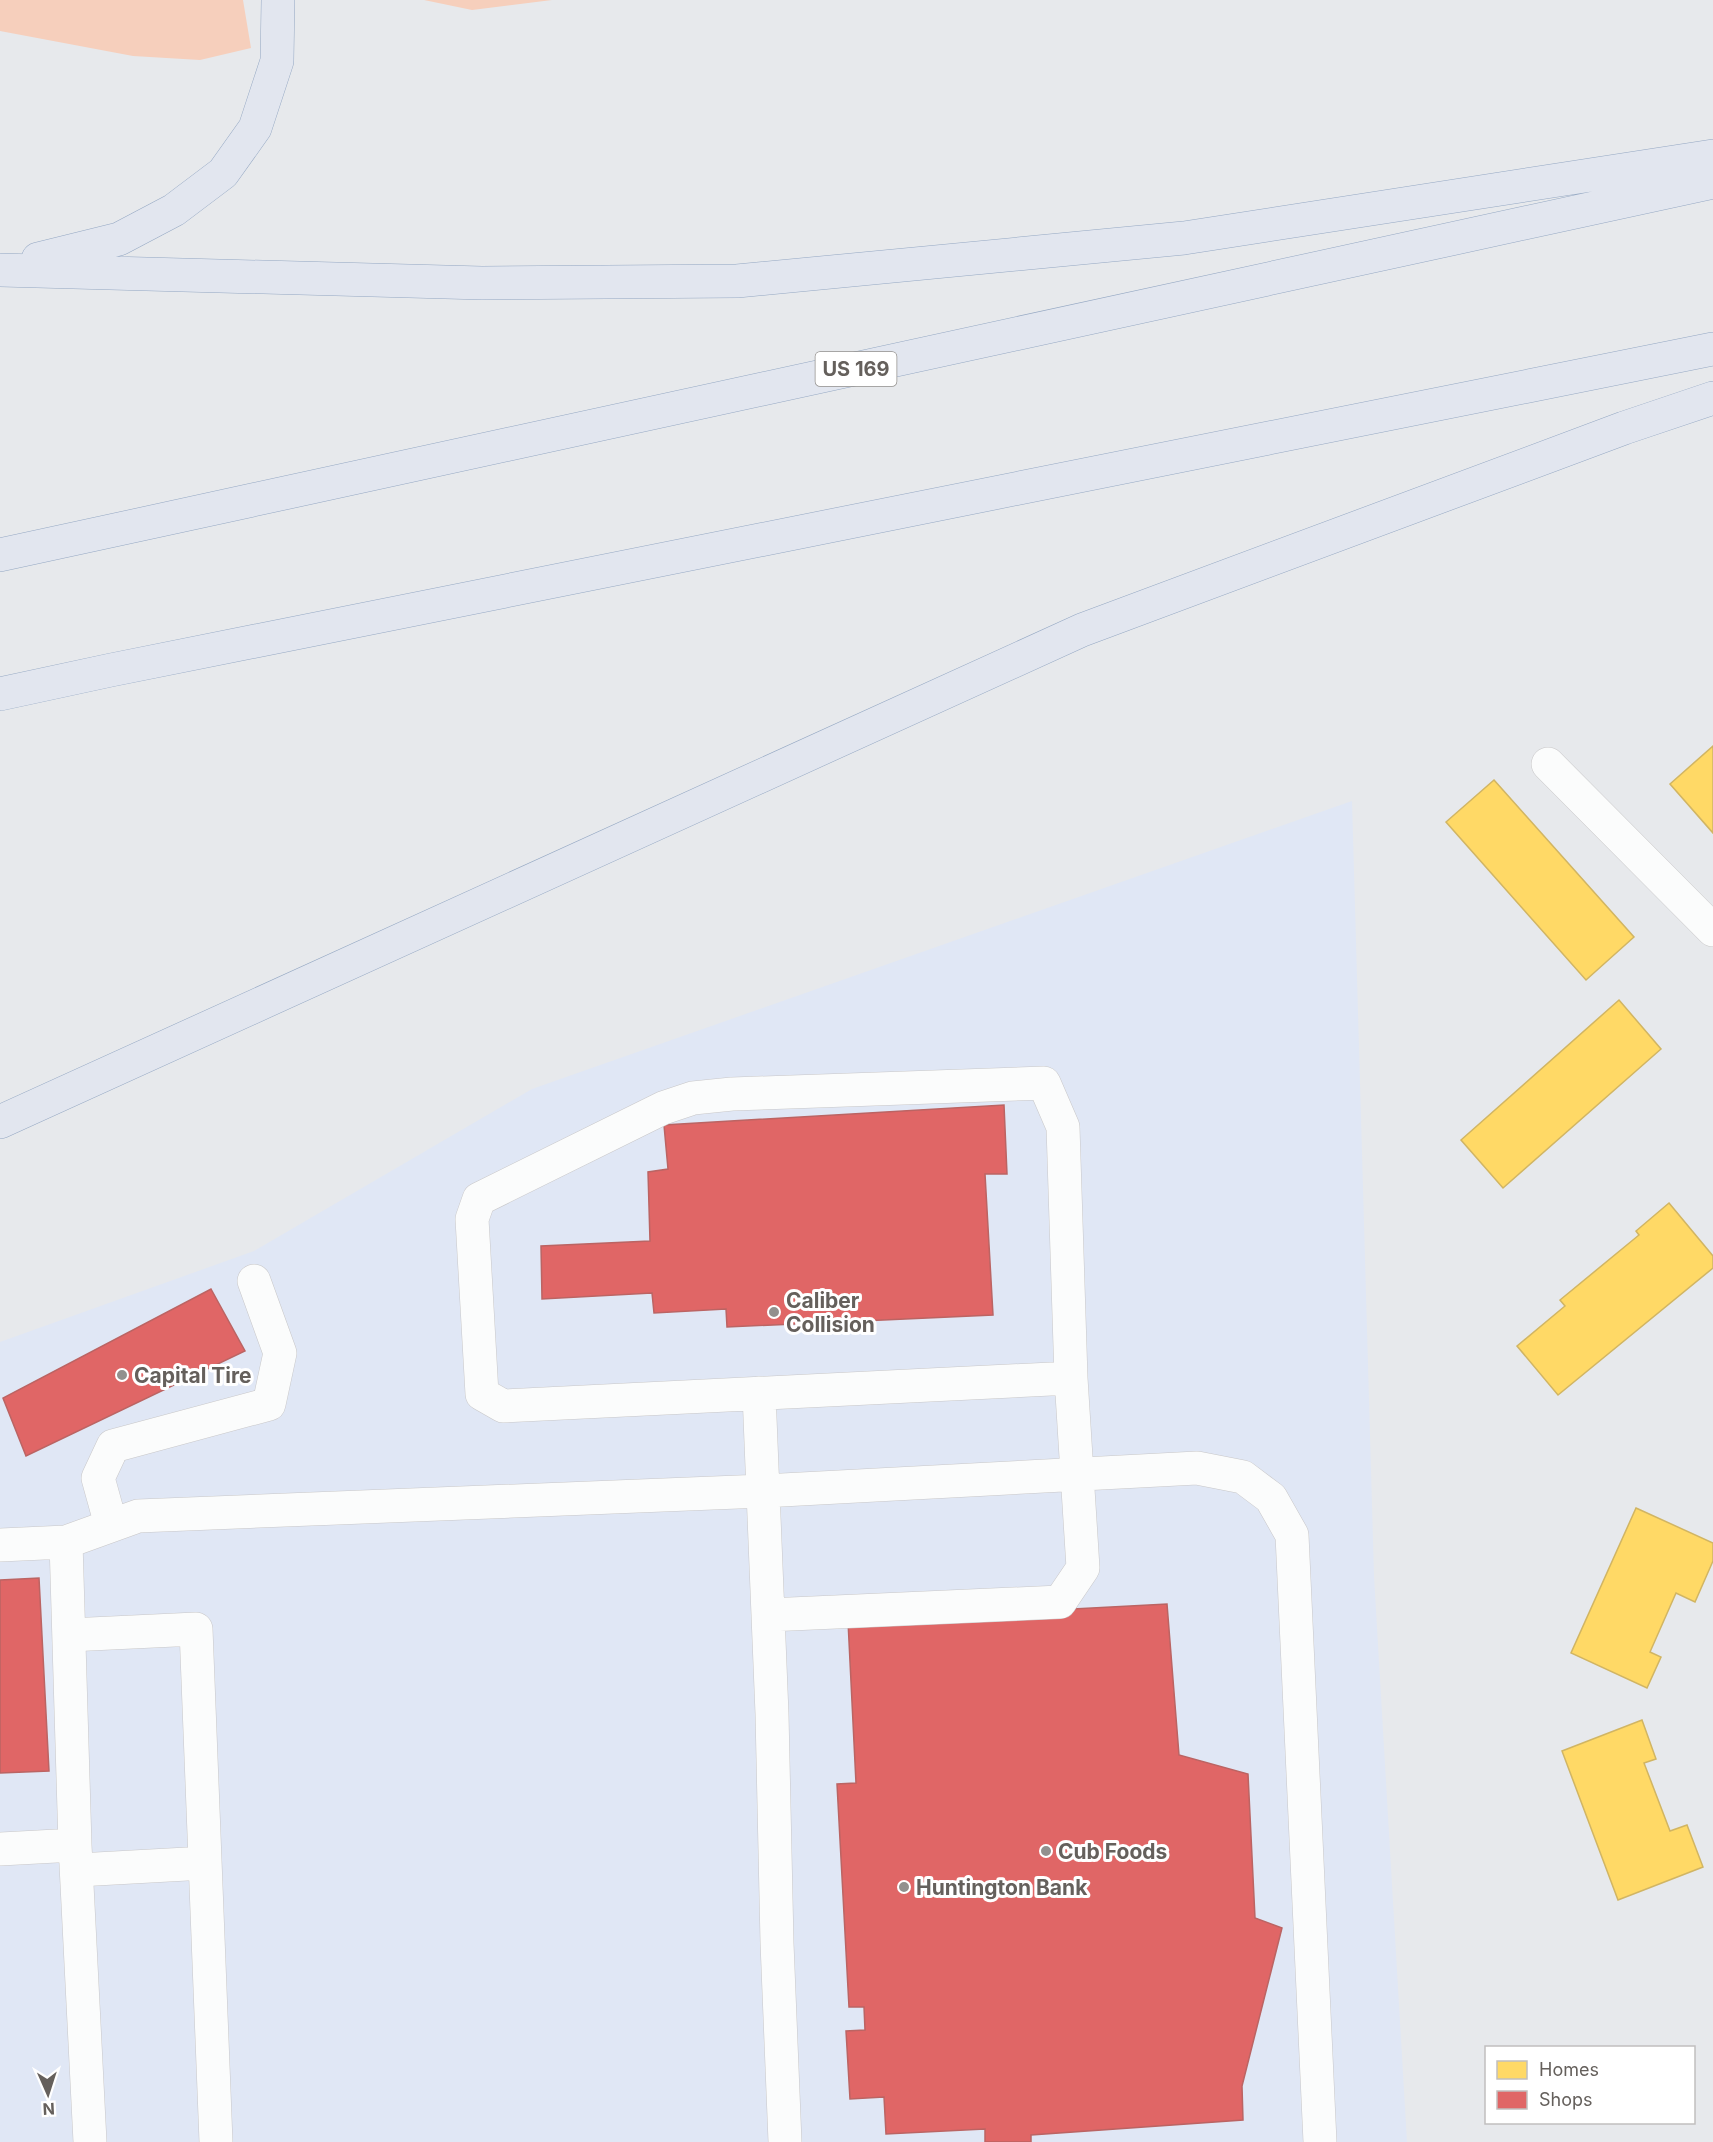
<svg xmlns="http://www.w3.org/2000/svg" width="1713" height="2142" viewBox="0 0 1713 2142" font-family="Inter,sans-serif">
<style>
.commercial{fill:#e0e7f5}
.water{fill:#f6cfbc}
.homes{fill:#ffd966;stroke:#d1b563;stroke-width:1.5}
.shops{fill:#e06666;stroke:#bb6463;stroke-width:1.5}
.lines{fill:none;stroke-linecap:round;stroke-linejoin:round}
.minor-casing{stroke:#c8c7c8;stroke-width:34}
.highway-casing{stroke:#95a8c3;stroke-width:34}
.minor{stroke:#fbfcfc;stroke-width:33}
.highway{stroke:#e2e6ef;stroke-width:33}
.poi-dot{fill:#92908e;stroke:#fff;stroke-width:2}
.labels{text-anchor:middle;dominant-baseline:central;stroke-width:6;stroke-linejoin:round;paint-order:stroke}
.shield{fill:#fff;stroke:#93908d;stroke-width:1.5}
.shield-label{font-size:20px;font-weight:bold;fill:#65605c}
.poi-label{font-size:21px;font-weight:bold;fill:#65605c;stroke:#fff;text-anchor:start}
</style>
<rect width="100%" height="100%" fill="#e7e9ec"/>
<path class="commercial" d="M1352 801 1374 1576 1407 2142H0V1342L254 1251 532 1089Z"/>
<path class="water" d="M0 0H243L251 48 200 60 133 56 0 31Z
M424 0H552L472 10Z"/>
<path class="homes" d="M1713 746V833L1670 784Z
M1494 780 1634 937 1586 980 1446 822Z
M1619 1000 1661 1049 1503 1188 1461 1140Z
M1669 1203 1713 1256V1268L1558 1395 1517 1346 1565 1306 1560 1300 1639 1235 1636 1231Z
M1636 1508 1713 1543V1561L1695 1602 1676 1593 1650 1652 1661 1657 1647 1688 1571 1653Z
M1642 1720 1656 1759 1644 1763 1670 1831 1687 1825 1703 1867 1618 1900 1562 1751Z"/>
<path class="shops" d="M1004 1105 1007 1174H985L993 1315 727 1327 726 1309 654 1313 652 1293 542 1299 541 1246 650 1241 648 1172 668 1169 664 1125Z
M211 1289 245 1351 26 1456 3 1398Z
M39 1578 49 1771 0 1773V1580Z
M1167 1604 1179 1755 1248 1774 1255 1918 1282 1928 1242 2086 1243 2120 1031 2135V2142H985V2129L886 2134 884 2097 850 2099 846 2031 865 2030 864 2007H849L837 1784 856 1783 848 1621Z"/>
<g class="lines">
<g class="minor-casing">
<path id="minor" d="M1548 764 1713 930
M759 1393 772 1714 777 1943 785 2142
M111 1525 98 1478 113 1446 269 1404 280 1353 254 1281
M66 1542 75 1845 90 2142
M0 1545 66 1542 138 1516 763 1491 1197 1468 1243 1477 1271 1498 1292 1535 1320 2142
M768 1615 1060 1602 1083 1568 1071 1378 1063 1127 1044 1083 732 1094 693 1098 663 1108 479 1199 472 1219 482 1394 503 1406 1071 1378
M69 1635 196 1629 216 2142
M0 1849 75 1845
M78 1870 205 1863"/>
</g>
<g class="highway-casing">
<path id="highway" d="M38 259 119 239 174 210 223 173 255 128 277 61 278 0
M0 270 482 283 737 281 1184 238 1713 156
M0 555 1713 182
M0 694 111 670 1713 349
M0 1122 1082 630 1624 428 1713 398"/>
</g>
<use href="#minor" class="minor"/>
<use href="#highway" class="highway"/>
</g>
<g class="poi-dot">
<circle cx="774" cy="1312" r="6"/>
<circle cx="122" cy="1375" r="6"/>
<circle cx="1046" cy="1851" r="6"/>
<circle cx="904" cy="1887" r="6"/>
</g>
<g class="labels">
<rect class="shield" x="815.5" y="352" width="81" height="34" rx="4.5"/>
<g class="shield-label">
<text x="856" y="369">US 169</text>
</g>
<g class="poi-label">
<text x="786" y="1300">Caliber<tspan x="786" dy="24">Collision</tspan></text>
<text x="134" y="1375">Capital Tire</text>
<text x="1058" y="1851">Cub Foods</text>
<text x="916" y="1887">Huntington Bank</text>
</g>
</g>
<rect x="1485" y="2046" width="210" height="78" fill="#ffffff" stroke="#c1bfbe" stroke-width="1.5"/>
<rect x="1497" y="2061" width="30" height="18" fill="#ffd966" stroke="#c1bfbe" stroke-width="1.5"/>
<text x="1539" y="2076" font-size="18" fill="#65605c">Homes</text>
<rect x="1497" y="2091" width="30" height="18" fill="#e06666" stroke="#c1bfbe" stroke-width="1.5"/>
<text x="1539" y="2106" font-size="18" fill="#65605c">Shops</text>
<g transform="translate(48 2094) rotate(177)" stroke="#ffffff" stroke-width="4.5" paint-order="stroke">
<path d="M0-4.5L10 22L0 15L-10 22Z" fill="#65605c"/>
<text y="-9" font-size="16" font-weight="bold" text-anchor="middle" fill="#65605c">N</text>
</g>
</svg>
